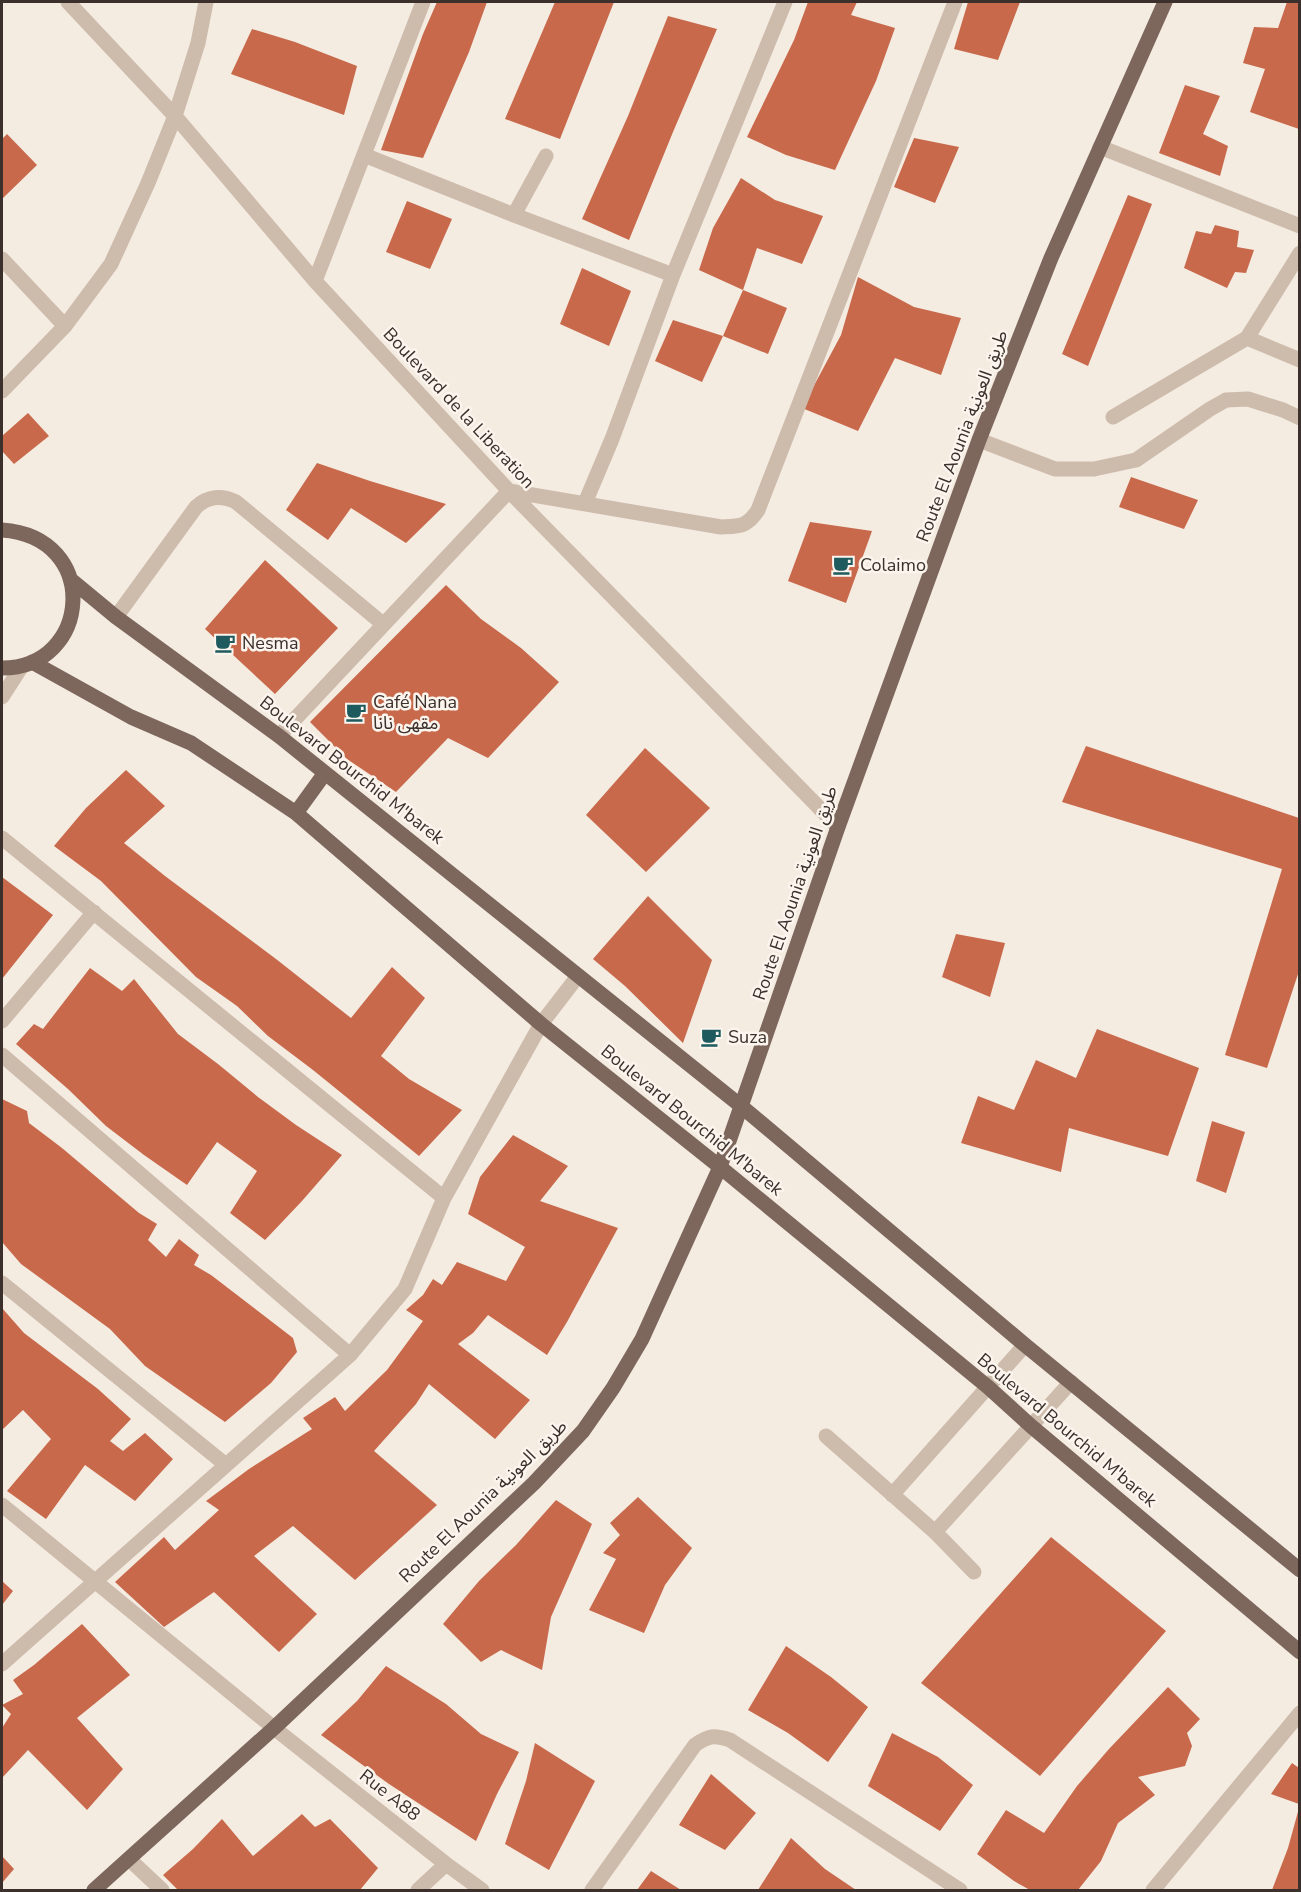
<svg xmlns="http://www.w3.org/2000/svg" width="1301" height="1892" viewBox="0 0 1301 1892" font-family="'Nunito Sans','Noto Sans Arabic',sans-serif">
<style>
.building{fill:#c8694b}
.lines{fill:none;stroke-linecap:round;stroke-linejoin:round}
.minor{stroke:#cdbbac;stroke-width:15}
.major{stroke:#7d675c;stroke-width:15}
.labels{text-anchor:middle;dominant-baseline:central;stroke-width:5;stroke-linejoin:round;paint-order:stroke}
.street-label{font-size:18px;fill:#3b302b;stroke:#fbf5ee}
.poi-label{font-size:18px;fill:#3b302b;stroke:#fbf5ee;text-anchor:start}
</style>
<rect width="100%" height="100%" fill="#f4ebe1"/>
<path class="building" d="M437 2H487L469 52 423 158 381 150 423 34Z
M555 2H614L560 139 505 119Z
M808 2H857L851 15 895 28 876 81 835 170 786 155 747 137 794 40Z
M968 2H1020L998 60 954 49Z
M1287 2H1299V129L1250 112 1265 69 1243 63 1254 27 1278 28Z
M668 16 717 29 673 132 629 240 582 219 628 116Z
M252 29 295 42 357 66 344 115 231 74Z
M1185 85 1220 96 1203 134 1228 146 1220 176 1159 153Z
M7 134 37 165 2 199V139Z
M914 138 959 147 935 203 894 187Z
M741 178 775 200 823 216 802 264 757 248 743 290 699 270 713 228Z
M1128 195 1152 204 1088 366 1062 354Z
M407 201 452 219 430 269 386 252Z
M1215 225 1239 231 1237 247 1254 250 1246 273 1235 272 1227 288 1184 268 1196 231 1211 234Z
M582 268 631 291 609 346 560 324Z
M858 277 914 307 961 318 941 375 895 358 858 431 802 408 841 335Z
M743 290 787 308 768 354 723 336Z
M673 320 723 336 702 382 655 361Z
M28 413 49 436 14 464 2 451V436Z
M317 463 370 481 446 504 406 543 351 508 328 540 286 510Z
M1131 477 1198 500 1184 529 1119 507Z
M810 522 872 531 846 603 788 581Z
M265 560 338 628 275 694 205 629Z
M446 585 481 619 521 648 559 682 488 758 448 738 396 792 347 759 310 722Z
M1086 746 1299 818V971L1267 1068 1225 1055 1282 869 1062 802Z
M645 748 710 808 646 872 586 815Z
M126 770 165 806 124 843 165 876 276 959 351 1018 392 967 425 998 381 1056 409 1079 462 1110 419 1156 313 1070 268 1036 237 1006 196 977 101 881 54 846 86 808Z
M2 877 53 915 2 979Z
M648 896 712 960 683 1043 625 986 593 959Z
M956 934 1005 943 990 997 942 977Z
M90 968 122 991 134 979 178 1034 218 1064 258 1097 296 1125 342 1155 302 1201 265 1240 230 1213 257 1171 217 1142 187 1185 144 1155 106 1126 68 1089 16 1044 34 1024 43 1029Z
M1097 1029 1199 1068 1168 1156 1069 1128 1061 1172 961 1143 978 1096 1014 1110 1036 1060 1076 1078Z
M2 1099 27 1111 29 1123 62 1148 139 1213 157 1224 148 1240 166 1257 179 1239 199 1255 194 1265 211 1275 293 1338 297 1352 271 1383 225 1422 145 1366 110 1329 21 1264 2 1242Z
M1212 1121 1245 1132 1226 1193 1196 1181Z
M513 1135 568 1166 540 1201 618 1228 567 1322 547 1355 488 1315 473 1333 458 1344 530 1400 495 1439 429 1384 416 1404 374 1451 437 1505 355 1580 293 1526 254 1556 317 1614 279 1652 214 1592 164 1627 115 1582 164 1537 175 1550 219 1510 206 1501 249 1469 312 1429 303 1418 335 1397 345 1411 387 1370 423 1321 406 1310 423 1295 433 1279 442 1285 457 1262 506 1281 525 1247 468 1214 480 1177Z
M2 1308 24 1333 98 1389 131 1419 110 1441 123 1451 145 1433 173 1459 135 1501 85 1465 46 1519 7 1491 51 1439 23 1410 2 1430Z
M638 1497 692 1548 665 1585 644 1633 589 1610 616 1559 603 1553 620 1535 610 1523Z
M556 1500 592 1524 551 1617 542 1670 501 1650 481 1662 443 1624 479 1581 516 1545Z
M1051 1537 1166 1631 1040 1776 921 1683Z
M2 1581 13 1591 2 1605Z
M82 1624 130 1675 77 1718 123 1769 87 1810 28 1750 2 1778V1728L11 1714 2 1705 23 1694 13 1680 34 1665Z
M786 1646 831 1677 868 1707 828 1762 788 1733 748 1710Z
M386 1666 446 1704 481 1734 519 1752 497 1794 476 1841 389 1784 321 1735 357 1701Z
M1168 1687 1200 1719 1187 1733 1192 1746 1185 1766 1138 1777 1155 1795 1118 1823 1101 1861 1078 1890H1030L1014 1881 977 1854 1006 1810 1044 1833 1077 1786 1109 1749Z
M892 1733 938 1757 973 1785 940 1831 868 1786Z
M535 1743 595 1781 549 1870 505 1844 526 1781Z
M1292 1763 1299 1768V1804L1271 1794Z
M711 1774 756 1813 725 1850 679 1825Z
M1299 1808V1890H1272L1288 1848Z
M302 1814 315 1827 330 1819 378 1868 360 1890H178L163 1875 193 1849 222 1819 253 1856Z
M791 1838 825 1869 856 1890H758Z
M2 1856 14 1869 2 1883Z
M651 1871 681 1890H637Z"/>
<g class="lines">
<path class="minor" d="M68 2 175 116 315 281 509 491 838 827
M1100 147 1300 226
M364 155 514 215 673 275
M514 215 546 156
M2 259 65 326
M315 281 423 2
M1247 338 1300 360
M2 391 65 326 111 264 148 183 175 116 198 43 206 2
M1113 417 1247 338 1300 253
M979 440 1055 469H1094L1136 460 1210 409 1226 400 1248 399 1283 410 1300 418
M585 503 612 439 673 275 785 2
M116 617 196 507C208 496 222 495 236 502L383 624
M2 697 22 666
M279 736 509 491 721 527C740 526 747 527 758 510L955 2
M2 838 444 1198
M2 1021 94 912
M2 1055 350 1355
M2 1283 226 1465
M826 1436 935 1532 974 1572
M892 1495 1025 1345
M2 1505 274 1728 446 1864 482 1890
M935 1532 1071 1382
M2 1664 350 1355 405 1289 444 1198 541 1024 578 976
M129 1859 162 1890
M418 1890 446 1864
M592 1890 695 1745C709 1735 715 1735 730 1740L960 1890
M1153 1890 1300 1713"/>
<path class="major" d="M2 530C102 537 91 668 2 668
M70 579 116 617 279 736 741 1106 1025 1345 1300 1570
M32 662 131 717 191 743 296 813 541 1024 720 1167 988 1387 1031 1426 1300 1652
M296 813 325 773
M94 1890 274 1728 534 1483 583 1431 613 1388 642 1339 720 1167 838 827 979 440 1051 258 1165 2"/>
</g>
<defs>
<g id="cafe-bare" transform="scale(1.62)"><path d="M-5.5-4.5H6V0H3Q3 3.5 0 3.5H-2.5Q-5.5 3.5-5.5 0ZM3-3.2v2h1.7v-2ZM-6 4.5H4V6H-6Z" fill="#1f5a5e" stroke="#fbf5ee" stroke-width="2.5" paint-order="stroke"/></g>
</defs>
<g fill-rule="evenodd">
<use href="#cafe-bare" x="843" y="565"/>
<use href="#cafe-bare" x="225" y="643"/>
<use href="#cafe-bare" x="356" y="712"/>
<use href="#cafe-bare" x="711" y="1037"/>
</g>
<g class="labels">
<g class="street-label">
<text transform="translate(459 408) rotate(47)">Boulevard de la Liberation</text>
<text transform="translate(962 436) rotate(-69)">Route El Aounia طريق العونية</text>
<text transform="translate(352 770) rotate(38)">Boulevard Bourchid M'barek</text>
<text transform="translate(795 893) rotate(-71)">Route El Aounia طريق العونية</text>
<text transform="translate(692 1120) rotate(39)">Boulevard Bourchid M'barek</text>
<text transform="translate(1067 1430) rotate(40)">Boulevard Bourchid M'barek</text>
<text transform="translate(483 1501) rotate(-44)">Route El Aounia طريق العونية</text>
<text transform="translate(390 1795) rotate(38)">Rue A88</text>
</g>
<g class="poi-label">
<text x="860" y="565">Colaimo</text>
<text x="242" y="643">Nesma</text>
<text x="373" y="702">Café Nana<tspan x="373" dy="21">مقهى نانا</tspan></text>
<text x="728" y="1037">Suza</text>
</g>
</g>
<rect width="1301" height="1892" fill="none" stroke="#3b302b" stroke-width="6"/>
</svg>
